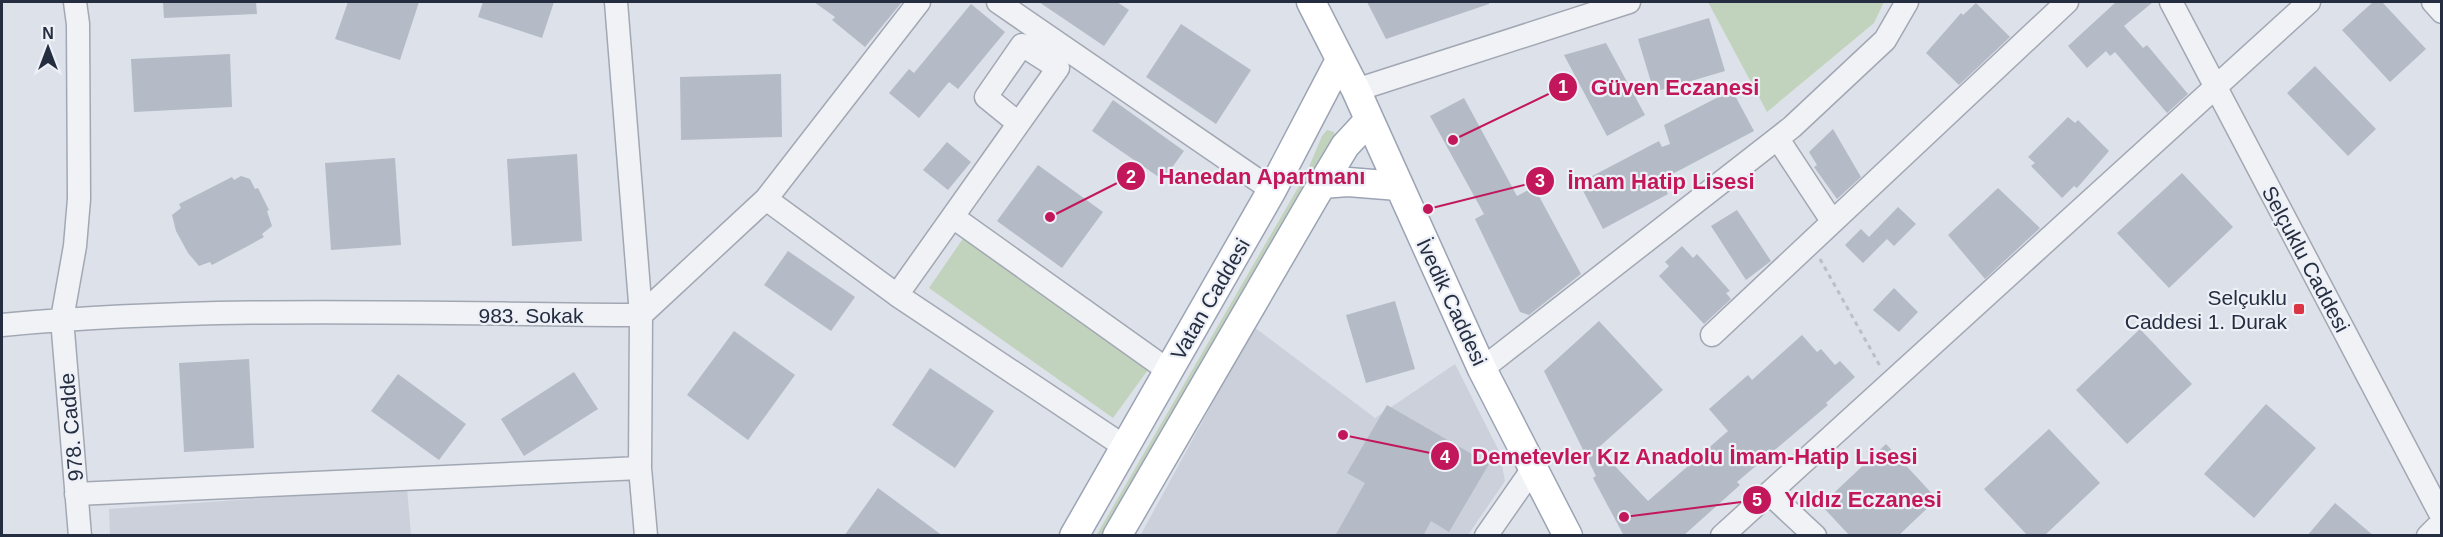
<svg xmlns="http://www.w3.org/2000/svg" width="2443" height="537" viewBox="0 0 2443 537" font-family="Arial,sans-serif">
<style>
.built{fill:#cbd0db}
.green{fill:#c2d3bd}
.building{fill:#b4bac6}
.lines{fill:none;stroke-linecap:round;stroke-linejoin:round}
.minor-casing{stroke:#a2a8b3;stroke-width:25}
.major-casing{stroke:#9ba4b5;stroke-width:31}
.path{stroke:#bbbfc7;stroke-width:3;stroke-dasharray:4.5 4.5;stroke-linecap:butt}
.minor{stroke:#f0f2f6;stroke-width:22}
.major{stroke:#fff;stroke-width:28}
.poi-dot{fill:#db3445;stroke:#edf0f6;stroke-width:2}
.labels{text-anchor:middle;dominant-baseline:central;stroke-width:4.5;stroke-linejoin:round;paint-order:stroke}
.street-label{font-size:21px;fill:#252e41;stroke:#edf0f6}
.poi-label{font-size:21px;fill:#252e41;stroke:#edf0f6;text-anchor:end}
.leader{fill:none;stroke:#c2185b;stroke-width:2}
.callout-dot{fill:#c2185b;stroke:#edf0f6;stroke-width:2}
.mark-label{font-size:18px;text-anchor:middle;font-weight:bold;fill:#fff}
.callout-label{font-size:22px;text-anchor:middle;font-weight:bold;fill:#c2185b;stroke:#edf0f6;stroke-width:4.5;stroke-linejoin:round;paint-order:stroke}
</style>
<rect width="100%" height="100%" fill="#dde1e9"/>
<path class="built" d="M1254 327 1375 418 1455 364 1499 451 1505 481 1468 535 1140 536Z
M407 488 411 535H110L109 509Z"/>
<path class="green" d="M1708 2H1884L1874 23 1767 112Z
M1327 130 1334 132 1335 136 1103 535 1096 536 1306 174 1322 136Z
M964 237 1150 367 1113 418 929 288Z"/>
<path class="building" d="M163 2H256L257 14 164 18Z
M348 2H419L400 60 335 39Z
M483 2H554L542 38 478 17Z
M814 2H902L865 47 832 20 835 17Z
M1039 2H1117L1129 10 1104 46Z
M1367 2H1489V4L1386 39Z
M2116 2H2153L2124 26 2143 48 2147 45 2188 94 2167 113 2115 52 2110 56 2106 51 2087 68 2068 46Z
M2373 2H2382L2426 49 2390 82 2342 30Z
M1976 3 2010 37 1959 85 1926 53 1961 13 1963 15Z
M971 4 1005 32 958 89 949 82 919 118 889 93 909 69 914 73Z
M1709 18 1725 71 1654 92 1638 39Z
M1181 24 1251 70 1216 124 1146 77Z
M1606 43 1645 115 1607 136 1564 55Z
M230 54 232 107 134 112 131 59Z
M2315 66 2376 129 2348 156 2287 93Z
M781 74 782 137 681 140 680 77Z
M1732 90 1754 131 1661 180 1668 194 1603 229 1579 183 1659 141 1662 147 1670 144 1664 125Z
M1464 98 1517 196 1534 187 1581 274 1529 315 1520 312 1475 219 1484 214 1430 116Z
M1113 100 1184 151 1163 180 1092 131Z
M2068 117 2075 123 2078 120 2109 151 2077 188 2074 186 2062 198 2031 166 2035 163 2028 157Z
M1833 129 1861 177 1837 199 1814 167 1817 165 1809 152Z
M947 142 971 162 948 190 923 170Z
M577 154 582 241 512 246 507 159Z
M395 158 401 245 331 250 325 163Z
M1038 165 1103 212 1062 268 997 221Z
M2182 173 2233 227 2169 288 2117 233Z
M241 176 250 179 255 189 258 188 269 210 267 211 272 226 262 234 264 237 246 247 212 265 210 262 199 266 188 253 176 231 172 215 181 208 179 204 232 177 234 180Z
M1998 188 2040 228 1985 279 1948 235Z
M1898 207 1916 224 1894 246 1887 239 1863 263 1845 245 1861 229 1869 237Z
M1737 210 1771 261 1746 280 1711 226Z
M1682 246 1693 258 1697 254 1730 291 1726 293 1731 299 1704 324 1659 276 1669 266 1665 262Z
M788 251 855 297 831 331 764 285Z
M1894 288 1918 312 1899 332 1873 310Z
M1395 301 1415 369 1366 383 1346 315Z
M1599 321 1663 390 1598 448 1648 501 1728 431 1709 409 1748 375 1752 380 1802 335 1817 352 1821 349 1835 365 1840 361 1855 377 1826 403 1828 405 1737 482 1740 485 1683 536H1624L1593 478 1596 476 1544 371Z
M2140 329 2192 384 2127 444 2076 390Z
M734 331 795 375 748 440 687 395Z
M249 359 254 448 184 452 179 363Z
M930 368 994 411 955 468 892 425Z
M574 372 598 409 524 456 501 419Z
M398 374 466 424 439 460 371 411Z
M2266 404 2316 448 2254 518 2204 474Z
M1387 405 1489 464 1449 532 1431 521 1423 536H1335L1365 483 1347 473Z
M2049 429 2100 483 2044 536H2028L1984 489Z
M1886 444 1937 499 1898 536H1850L1821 505Z
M878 488 943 536H844Z
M2335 503 2374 536H2307Z"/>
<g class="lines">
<g class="minor-casing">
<path id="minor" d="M75 2 78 24 79 199 75 246 62 319 80 536
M616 2 641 315 640 468 646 536
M998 2 1272 190
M2171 2 2442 517
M2433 2 2442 12
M1356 90 1629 2
M1778 139 1832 221
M766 199 897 295 1125 447
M953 217 1169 371
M897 295 1058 68 1022 45 986 97 1018 123
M2 325C214 305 428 314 641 315L766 199 919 2
M1712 335 2067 2
M1482 369 1792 127 1885 40 1907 2
M1769 493 1815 536
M76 494 640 468
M1486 536 1534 467
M1722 536 2309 2
M2428 536 2442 522"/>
</g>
<g class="major-casing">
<path id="major" d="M1311 2 1356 90 1482 369 1568 536
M1322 184 1348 182 1398 186
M1074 536 1272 190 1340 60
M1117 536 1315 196 1345 146 1369 120"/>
</g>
<path class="path" d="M1820 259 1880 366"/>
<use href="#minor" class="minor"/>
<use href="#major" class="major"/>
</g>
<rect class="poi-dot" x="2293" y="303" width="12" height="12" rx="3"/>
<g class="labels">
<g class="street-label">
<text transform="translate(2306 259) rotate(62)">Selçuklu Caddesi</text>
<text transform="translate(1210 299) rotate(-60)">Vatan Caddesi</text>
<text transform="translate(1452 302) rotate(65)">İvedik Caddesi</text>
<text x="531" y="315">983. Sokak</text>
<text transform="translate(71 427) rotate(-95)">978. Cadde</text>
</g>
<g class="poi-label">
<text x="2287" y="297">Selçuklu<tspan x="2287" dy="24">Caddesi 1. Durak</tspan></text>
</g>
</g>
<path class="leader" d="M1453 140L1563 87M1050 217L1131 176M1428 209L1540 181M1343 435L1445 456M1624 517L1757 500"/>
<g class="callout-dot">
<circle cx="1453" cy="140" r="6"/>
<circle cx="1050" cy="217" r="6"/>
<circle cx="1428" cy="209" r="6"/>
<circle cx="1343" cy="435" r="6"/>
<circle cx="1624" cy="517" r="6"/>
<circle cx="1563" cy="87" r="15"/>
<circle cx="1131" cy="176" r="15"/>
<circle cx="1540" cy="181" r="15"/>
<circle cx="1445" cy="456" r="15"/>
<circle cx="1757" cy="500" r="15"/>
</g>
<g class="mark-label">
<text x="1563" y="93">1</text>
<text x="1131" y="183">2</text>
<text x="1540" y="187">3</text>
<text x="1445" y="463">4</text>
<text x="1757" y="506">5</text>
</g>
<g class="callout-label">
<text x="1675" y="95">Güven Eczanesi</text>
<text x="1262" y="184">Hanedan Apartmanı</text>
<text x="1661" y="189">İmam Hatip Lisesi</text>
<text x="1695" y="464">Demetevler Kız Anadolu İmam-Hatip Lisesi</text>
<text x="1863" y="507">Yıldız Eczanesi</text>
</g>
<rect width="2443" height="537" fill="none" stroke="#252e41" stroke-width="6"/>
<g transform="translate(48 48)" stroke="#edf0f6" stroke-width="4.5" paint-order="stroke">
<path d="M0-4.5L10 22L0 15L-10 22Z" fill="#252e41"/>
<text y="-9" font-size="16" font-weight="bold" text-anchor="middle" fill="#252e41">N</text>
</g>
</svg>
